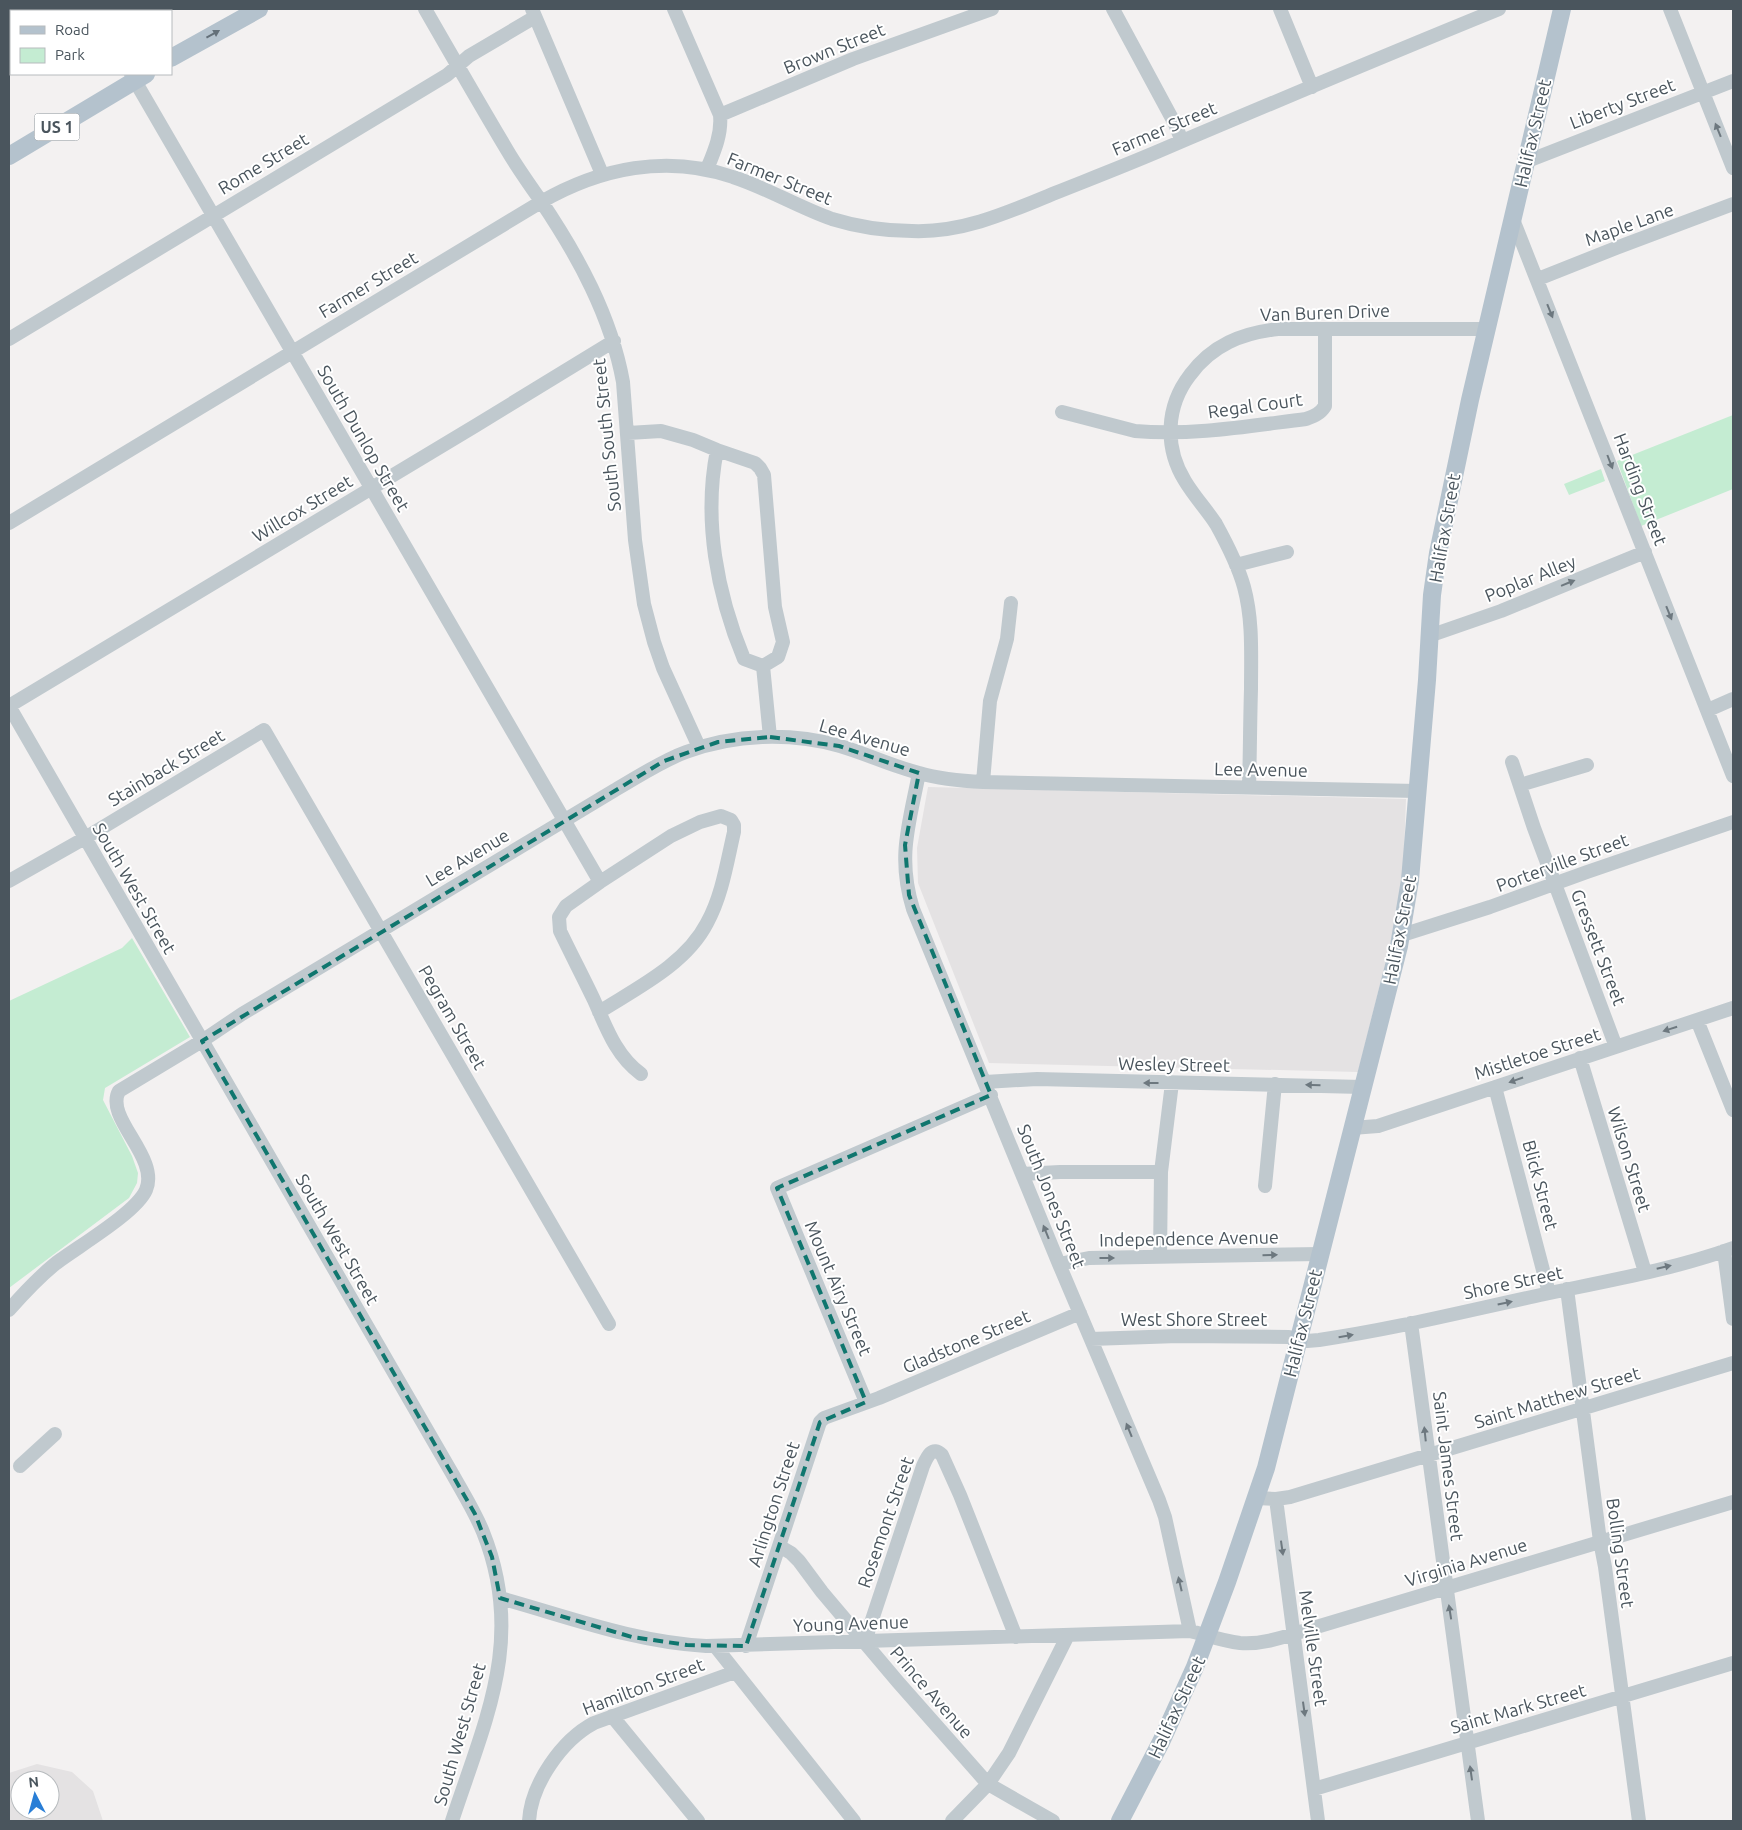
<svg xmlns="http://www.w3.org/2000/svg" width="1742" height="1830" viewBox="0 0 1742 1830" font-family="Ubuntu,sans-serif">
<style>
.education{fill:#e4e2e3;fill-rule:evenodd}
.green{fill:#c4ecd2}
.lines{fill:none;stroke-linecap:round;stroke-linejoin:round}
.minor{stroke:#c0c9ce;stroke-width:14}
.major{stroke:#b4c2cd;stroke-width:18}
.oneway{fill:#647079}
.oneway2{fill:#6d787f}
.marked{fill:none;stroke:#0f766e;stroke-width:4;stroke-dasharray:10 6;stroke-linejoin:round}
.labels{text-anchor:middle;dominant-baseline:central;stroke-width:4;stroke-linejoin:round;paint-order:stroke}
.shield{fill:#fff;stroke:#80888e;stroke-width:1}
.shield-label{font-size:16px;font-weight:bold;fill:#4a555d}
.street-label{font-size:18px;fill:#4a555d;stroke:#fff}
</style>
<rect width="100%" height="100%" fill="#f3f1f1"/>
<path class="education" d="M928 787 1406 799 1403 884 1393 933 1358 1072 989 1063 918 883 917 848Z
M37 1764 72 1772 93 1791 103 1821H9V1773ZM20 1780H50V1810H20Z"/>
<path class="green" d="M1733 415V489L1641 526 1617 461Z
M1601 469 1605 481 1569 495 1564 484Z
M132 938 190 1037 105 1088 103 1100 132 1156 138 1173 137 1183 129 1198 9 1288V1001L122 948Z"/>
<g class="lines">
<path class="minor" d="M93 9 94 11
M425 9C452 56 479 103 507 150 517 167 529 184 541 201 578 256 611 316 623 382L635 540 644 604 654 642 663 668 699 747
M532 9 602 174
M674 9 720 115C722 134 714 152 707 169
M1113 9 1175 124 1182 141
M1280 9 1312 87
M1670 9 1733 168
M131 74 600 882
M720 115 853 59 992 9
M1525 162 1733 81
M1512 217 1733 776
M1538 279 1616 248 1733 204
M9 339 447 75 469 56 535 17
M1062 412 1135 431C1192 436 1249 426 1306 419 1314 416 1320 414 1325 406V329
M628 433 661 431 693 440 717 450 755 463 760 468 764 475 775 607 783 642 778 657 763 666 770 737
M717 450C703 520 717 594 744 659L763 666
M9 523 541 202C600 168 667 154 733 177 767 188 798 207 832 219 858 227 885 231 912 231 963 233 1009 212 1055 193 1090 179 1124 166 1159 151 1272 103 1386 55 1499 9
M1236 565 1287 552
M1429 636 1501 611 1645 552
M9 706 453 1475C463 1493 475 1512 483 1532 526 1639 485 1720 452 1821
M9 706 475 426 614 341
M1708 710 1733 699
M1512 762 1534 828 1616 1047
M919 773C909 825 897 857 913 909L1059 1264 1159 1500 1165 1517 1190 1631
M983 782 990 701 1007 639 1011 603
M1520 785 1587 765
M1249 787C1250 754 1250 722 1251 689 1251 654 1253 620 1244 587 1238 565 1227 544 1216 524 1206 509 1194 496 1185 481 1164 447 1166 406 1190 375 1212 345 1242 333 1278 329H1486
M9 881 85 838 264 730 609 1324
M1402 935 1490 907 1587 872 1733 822
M599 1012C637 988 686 964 707 923 722 896 727 862 734 832V825L731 820 721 816 700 822 671 836 600 882 566 906 559 917 560 931C571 954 583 977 594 1000 606 1027 616 1056 641 1074
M1697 1020 1733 1110
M1580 1058 1645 1272
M985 1082 1037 1079 1362 1087
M1495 1087 1549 1293
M1352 1128 1378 1126 1733 1008
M1022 1174 1060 1172H1161
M1265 1186 1275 1084
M1724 1251 1733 1319
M1160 1257 1161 1172 1172 1083
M1059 1264 1089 1258 1320 1254
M1567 1289 1600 1541 1605 1567 1639 1821
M9 1310C23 1294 38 1278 55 1264 77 1247 136 1213 146 1190 160 1157 104 1118 119 1091L202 1041 242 1014 615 790C638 777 661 761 686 752 734 734 790 732 840 746 867 754 892 766 919 773 940 779 962 781 983 782L1417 791
M1411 1323 1478 1821
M1091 1339 1178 1336 1289 1337 1307 1341 1319 1340C1395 1329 1470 1310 1545 1294 1607 1281 1675 1269 1733 1248
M866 1402 777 1188 991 1095
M20 1466 55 1434
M1256 1498 1276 1499 1290 1497 1733 1363
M1276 1499 1318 1821
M779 1546 791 1553 799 1561 822 1592 898 1682 988 1784 1053 1821
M500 1598C569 1617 634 1642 706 1646L1190 1631C1206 1635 1223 1641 1240 1643 1265 1645 1289 1635 1313 1628L1733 1502
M865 1641 923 1466C927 1457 932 1445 942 1455L960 1495 1016 1637
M715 1646 854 1821
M746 1646 820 1422 824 1418 879 1398 1080 1313
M612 1716 698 1821
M1314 1789 1733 1663
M529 1821C531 1784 562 1740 594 1723L735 1672
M952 1821 988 1784 1009 1753 1068 1635"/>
<path class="major" d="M171 58 259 9
M9 156 146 74
M1120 1821 1161 1742 1195 1667 1227 1582 1266 1468 1399 946 1410 880 1427 680 1432 595 1438 553 1470 400 1562 9"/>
</g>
<defs><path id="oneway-solid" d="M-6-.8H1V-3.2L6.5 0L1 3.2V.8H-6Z" transform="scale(1.25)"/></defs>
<use class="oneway" href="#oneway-solid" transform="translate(213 34) rotate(-29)"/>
<g class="oneway2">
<use href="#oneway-solid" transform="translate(1718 130) rotate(-112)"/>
<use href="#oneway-solid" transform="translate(1550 311) rotate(68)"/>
<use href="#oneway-solid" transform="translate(1610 462) rotate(69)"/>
<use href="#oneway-solid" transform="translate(1568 583) rotate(-22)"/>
<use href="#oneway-solid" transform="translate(1669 613) rotate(68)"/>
<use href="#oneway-solid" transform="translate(1670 1029) rotate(162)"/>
<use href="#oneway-solid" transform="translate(1516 1080) rotate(161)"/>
<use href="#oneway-solid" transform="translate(1151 1083) rotate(180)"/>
<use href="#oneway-solid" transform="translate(1313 1085) rotate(-178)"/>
<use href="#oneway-solid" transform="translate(1046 1232) rotate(-112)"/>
<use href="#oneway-solid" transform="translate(1270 1255) rotate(-2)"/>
<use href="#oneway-solid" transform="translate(1107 1258)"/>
<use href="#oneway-solid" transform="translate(1664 1267) rotate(-13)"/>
<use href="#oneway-solid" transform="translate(1505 1303) rotate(-12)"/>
<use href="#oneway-solid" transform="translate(1346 1336) rotate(-10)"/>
<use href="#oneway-solid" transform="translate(1129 1430) rotate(-112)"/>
<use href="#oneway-solid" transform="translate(1425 1434) rotate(-96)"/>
<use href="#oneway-solid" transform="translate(1282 1548) rotate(82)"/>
<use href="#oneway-solid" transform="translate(1180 1584) rotate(-103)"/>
<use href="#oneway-solid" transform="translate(1450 1612) rotate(-99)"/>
<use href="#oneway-solid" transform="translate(1304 1709) rotate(82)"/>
<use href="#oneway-solid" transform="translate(1471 1773) rotate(-98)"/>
</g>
<path class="marked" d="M770 737 839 746 919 773 905 845 909 895 991 1095 777 1188 866 1402 820 1422 746 1646 687 1645 632 1637 500 1598 492 1557 475 1514 202 1041 664 761 718 742Z"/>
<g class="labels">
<rect class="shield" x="34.5" y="113.5" width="45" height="27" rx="4"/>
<g class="shield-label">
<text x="57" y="127">US 1</text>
</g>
<g class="street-label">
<text transform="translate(834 48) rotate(-22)">Brown Street</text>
<text transform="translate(1622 103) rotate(-21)">Liberty Street</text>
<text transform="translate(1164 128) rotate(-23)">Farmer Street</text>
<text transform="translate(1532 133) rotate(-77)">Halifax Street</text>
<text transform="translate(263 163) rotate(-31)">Rome Street</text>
<text transform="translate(780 178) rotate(22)">Farmer Street</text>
<text transform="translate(1629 224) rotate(-20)">Maple Lane</text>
<text transform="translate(368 284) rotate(-31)">Farmer Street</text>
<text transform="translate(1325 312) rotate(-2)">Van Buren Drive</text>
<text transform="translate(1255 405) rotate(-8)">Regal Court</text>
<text transform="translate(606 435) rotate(-96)">South South Street</text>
<text transform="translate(364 438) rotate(60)">South Dunlop Street</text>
<text transform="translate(1641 489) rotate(69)">Harding Street</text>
<text transform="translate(302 508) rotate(-31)">Willcox Street</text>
<text transform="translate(1444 528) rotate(-80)">Halifax Street</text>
<text transform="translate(1530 578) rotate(-22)">Poplar Alley</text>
<text transform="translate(865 737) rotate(16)">Lee Avenue</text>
<text transform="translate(166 767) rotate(-31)">Stainback Street</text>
<text transform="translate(1261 769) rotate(1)">Lee Avenue</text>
<text transform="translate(467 857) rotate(-31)">Lee Avenue</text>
<text transform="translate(1562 862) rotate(-20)">Porterville Street</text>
<text transform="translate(135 888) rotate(60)">South West Street</text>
<text transform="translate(1399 930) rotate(-79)">Halifax Street</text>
<text transform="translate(1599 947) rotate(69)">Gressett Street</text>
<text transform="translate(453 1017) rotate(60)">Pegram Street</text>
<text transform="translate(1537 1053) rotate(-18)">Mistletoe Street</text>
<text transform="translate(1174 1064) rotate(1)">Wesley Street</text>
<text transform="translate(1630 1159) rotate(73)">Wilson Street</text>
<text transform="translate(1541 1185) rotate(75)">Blick Street</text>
<text transform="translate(1052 1196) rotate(68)">South Jones Street</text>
<text transform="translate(1189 1238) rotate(-1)">Independence Avenue</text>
<text transform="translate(338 1239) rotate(60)">South West Street</text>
<text transform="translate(1513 1282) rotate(-12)">Shore Street</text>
<text transform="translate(839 1288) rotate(67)">Mount Airy Street</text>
<text x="1194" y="1319">West Shore Street</text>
<text transform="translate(1302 1323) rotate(-76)">Halifax Street</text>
<text transform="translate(966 1341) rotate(-23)">Gladstone Street</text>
<text transform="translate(1557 1397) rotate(-17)">Saint Matthew Street</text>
<text transform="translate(1449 1466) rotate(83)">Saint James Street</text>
<text transform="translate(773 1504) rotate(-72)">Arlington Street</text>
<text transform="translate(885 1522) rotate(-71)">Rosemont Street</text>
<text transform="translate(1621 1553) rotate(82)">Bolling Street</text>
<text transform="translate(1466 1562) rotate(-17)">Virginia Avenue</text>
<text transform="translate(851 1623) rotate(-2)">Young Avenue</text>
<text transform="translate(1314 1648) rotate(82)">Melville Street</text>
<text transform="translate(643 1686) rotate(-21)">Hamilton Street</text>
<text transform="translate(932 1692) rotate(49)">Prince Avenue</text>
<text transform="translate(1176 1707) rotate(-65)">Halifax Street</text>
<text transform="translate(1518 1708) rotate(-16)">Saint Mark Street</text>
<text transform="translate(459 1734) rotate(-74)">South West Street</text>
</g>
</g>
<rect width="1742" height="1830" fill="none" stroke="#4a555d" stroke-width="20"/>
<rect x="10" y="10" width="162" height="65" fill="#ffffff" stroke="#b7bbbe"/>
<rect x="20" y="26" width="25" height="8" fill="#b4c2cd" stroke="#b7bbbe"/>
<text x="55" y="35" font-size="15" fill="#4a555d">Road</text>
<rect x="20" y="48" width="25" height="15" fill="#c4ecd2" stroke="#b7bbbe"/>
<text x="55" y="60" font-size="15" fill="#4a555d">Park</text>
<g transform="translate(35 1795) rotate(354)"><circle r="24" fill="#ffffff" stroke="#b7bbbe"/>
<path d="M0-4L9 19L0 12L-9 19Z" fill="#297ed6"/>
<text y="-8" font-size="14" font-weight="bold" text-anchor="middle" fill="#4a555d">N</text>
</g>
</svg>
